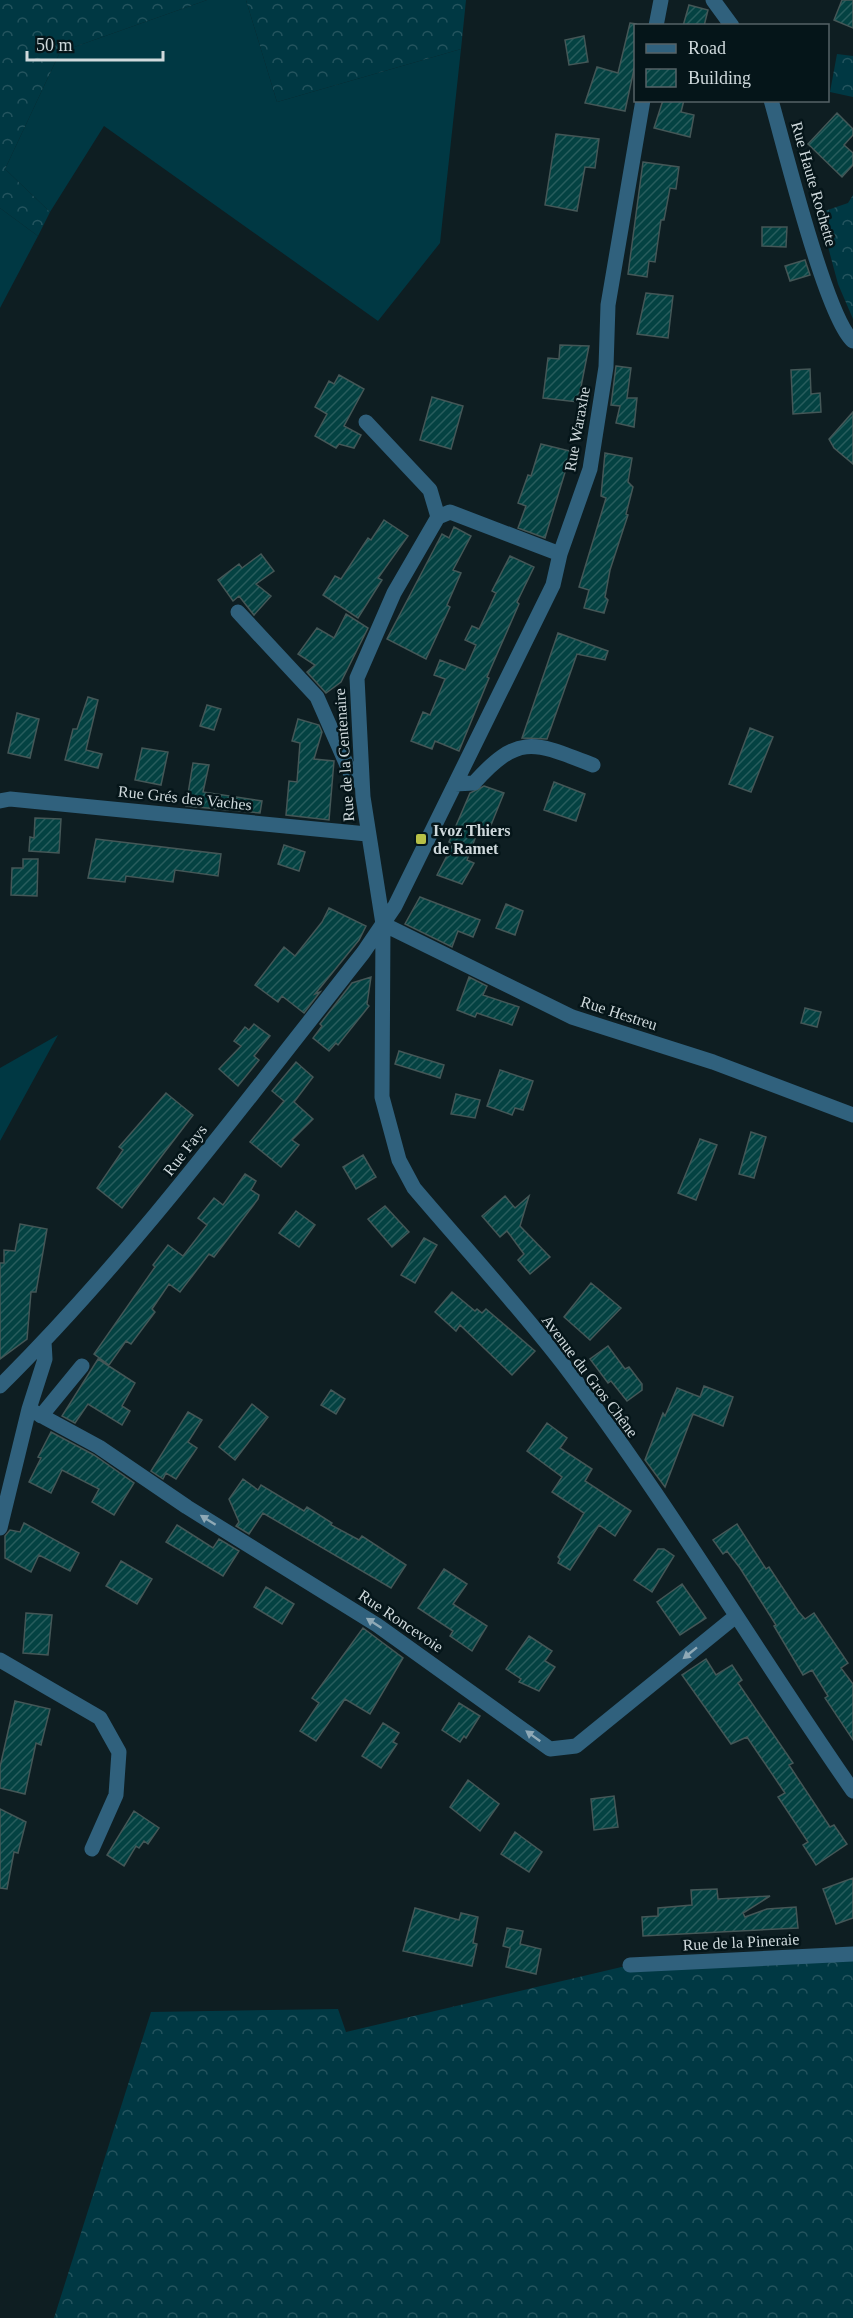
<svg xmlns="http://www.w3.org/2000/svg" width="853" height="2318" viewBox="0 0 853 2318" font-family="'Times New Roman',serif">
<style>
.grass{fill:#003843}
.forest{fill:url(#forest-crowns)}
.building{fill:url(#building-hatch);stroke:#445757;stroke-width:1.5}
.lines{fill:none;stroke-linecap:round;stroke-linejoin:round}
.minor{stroke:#30617d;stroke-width:15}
.oneway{fill:#8fa9b6}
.poi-dot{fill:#b8c147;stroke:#051519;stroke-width:2}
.labels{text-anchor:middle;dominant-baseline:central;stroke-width:5;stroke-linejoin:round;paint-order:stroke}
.street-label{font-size:16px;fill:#cfd9dc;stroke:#051519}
.poi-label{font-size:16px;font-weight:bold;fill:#cfd9dc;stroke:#051519;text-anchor:start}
</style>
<defs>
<pattern id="forest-crowns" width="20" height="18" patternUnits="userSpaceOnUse" patternTransform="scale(1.5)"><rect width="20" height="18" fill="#003843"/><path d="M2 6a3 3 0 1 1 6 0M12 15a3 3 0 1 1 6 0" fill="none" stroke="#24545e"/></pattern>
<pattern id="building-hatch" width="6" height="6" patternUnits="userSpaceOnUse" patternTransform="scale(1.5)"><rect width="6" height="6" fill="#044242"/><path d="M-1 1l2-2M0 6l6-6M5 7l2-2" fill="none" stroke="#285d5d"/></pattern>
</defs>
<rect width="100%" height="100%" fill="#0e1e22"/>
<path class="grass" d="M207 0H246L277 102 461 49 440 243 378 321 104 126 50 212 5 169 60 52Z
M0 208 38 236 0 308Z
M58 1035 0 1141V1068Z"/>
<path class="forest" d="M0 0H207L60 52 5 169 50 212 38 236 0 208Z
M246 0H466L461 49 277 102Z
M837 54 853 56V97L830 92Z
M853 195V319L838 284 819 213 848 203Z
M853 1954V2318H54L151 2012 338 2009 346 2032 630 1965Z"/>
<path class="building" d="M842 0H853V28L834 20Z
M689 5 708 10 704 26H683Z
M630 23 636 24V60L625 111 585 103 597 67 618 73Z
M584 36 588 62 569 65 565 40Z
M663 100H684L681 112 694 115 690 137 654 128Z
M837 113 853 129V135L844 145 853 153V165L842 177 808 144Z
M556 134 599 139 595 168 585 167 577 211 545 205Z
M643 162 679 167 676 189 670 188 664 220H661L655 262 649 261 647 277 628 274Z
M762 227H787L786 247 762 246Z
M805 260 810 275 790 281 785 266Z
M646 293 673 296 668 338 637 334Z
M560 345 589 346 578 402 543 398 548 358 559 359Z
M616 366 631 368 627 398H637L634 427 616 423 620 406 611 405Z
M810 369 811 394 820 393 821 412 793 414 791 370Z
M339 375 364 389 344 426 361 435 354 448 339 444 336 448 315 436 327 414 315 407 329 381 334 384Z
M432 397 463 406 451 449 420 440Z
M853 412V464L834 448 829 439Z
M541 444 578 453 573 471 566 469 545 538 518 528 526 506 518 503 528 475 531 476Z
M605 453 632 458 628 482 633 487 626 514 628 515 610 570 605 597 608 600 604 613 584 608 589 590 579 587 606 498 601 496Z
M384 520 408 536 378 578 382 580 358 618 323 595 335 576 341 579 368 538 371 540Z
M454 527 471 536 453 570 461 573 447 605 450 607 426 659 387 639 442 534 449 538Z
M261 554 274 571 256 584 271 596 254 615 239 596 233 601 218 580 239 564 242 568Z
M510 556 534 567 517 602 519 604 487 677 489 678 459 751 435 741 432 749 411 741 423 712 430 715 445 679 434 675 440 660 465 670 476 645 465 640 472 626 479 629 496 593 492 591Z
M346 614 368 628 341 682 326 693 307 672 315 665 298 654 317 628 334 638Z
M558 633 608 651 605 660 577 654 547 739 522 738Z
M88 697 98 700 86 750 102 754 98 768 65 760 73 729H77Z
M207 705 221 709 214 730 200 726Z
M17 713 39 719 30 758 8 753Z
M298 719 319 725 322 732 314 759 334 761 329 820 286 815 289 781 297 782 300 743 292 741Z
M750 728 773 737 751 792 729 784Z
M142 748 168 752 161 785 135 780Z
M193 763 209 765 203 792 262 801 260 813 186 806Z
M554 782 585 794 576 821 544 810Z
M484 786 504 793 489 830 479 828 467 860 474 863 462 884 437 875 453 844 449 842 470 793Z
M35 818 61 819 59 853 29 851 30 837 34 838Z
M96 839 221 854 218 876 175 870 173 882 126 876 125 882 88 878Z
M284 845 305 852 299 871 278 864Z
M23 859H38L37 896 11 895 12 868H23Z
M420 897 480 920 473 937 458 931 452 947 405 924Z
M506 904 523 911 515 935 496 928Z
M329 908 366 926 359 940 315 994 320 992 304 1013 282 996 278 1002 255 985 284 947 295 956 322 922Z
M371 977 367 1004 369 1006 338 1045 336 1043 329 1051 313 1038 322 1026 320 1024 352 983Z
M469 977 487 986 483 995 519 1007 512 1025 477 1013 475 1017 457 1010Z
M805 1008 821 1012 817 1027 801 1023Z
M254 1024 270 1036 254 1056 259 1060 238 1086 219 1069 241 1046 234 1041 245 1027 249 1030Z
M399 1051 444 1065 440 1078 395 1064Z
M296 1062 313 1077 294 1102 313 1119 292 1140 299 1145 281 1167 250 1142 284 1101 272 1091Z
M500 1070 533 1081 523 1110 515 1108 512 1115 487 1106Z
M166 1093 193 1115 122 1208 97 1188 123 1150 119 1147Z
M456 1094 480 1100 475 1118 451 1114Z
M751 1132 766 1137 754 1178 739 1174Z
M700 1139 717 1145 696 1200 678 1193Z
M363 1155 376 1177 356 1189 343 1167Z
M245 1174 256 1181 251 1190 259 1195 258 1199 214 1257 209 1254 180 1292 169 1284 152 1309 155 1312 131 1344 126 1341 109 1365 94 1354 155 1267 153 1265 168 1245 183 1256 207 1225 198 1218 214 1198 223 1205Z
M505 1196 515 1208 529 1196 520 1226 550 1257 530 1274 518 1260 524 1254 507 1231 500 1237 482 1216Z
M385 1206 409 1232 392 1247 368 1219Z
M296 1211 315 1225 299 1247 279 1233Z
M20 1224 47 1229 36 1292H31L27 1339 0 1359V1263H4V1250L15 1251Z
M424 1238 437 1245 415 1283 401 1275Z
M591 1283 621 1308 590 1340 564 1317Z
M452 1292 475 1311 477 1309 482 1313 486 1309 535 1351 512 1375 460 1325 456 1331 435 1312Z
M608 1346 625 1369 629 1367 642 1384V1390L627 1401 611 1381 608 1383 590 1359Z
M98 1359 135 1383 122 1406 130 1411 122 1425 88 1404 75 1423 62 1416Z
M704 1386 733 1397 723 1426 693 1414 665 1487 645 1460 663 1413 665 1416 677 1388 700 1397Z
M331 1390 345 1399 336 1414 321 1405Z
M252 1404 268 1417 235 1460 219 1447Z
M188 1412 202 1420 188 1442 197 1448 176 1479 166 1473 163 1479 151 1471Z
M547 1423 567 1438 560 1448 592 1469 585 1481 631 1511 615 1536 599 1525 570 1570 558 1563 560 1559 558 1557 584 1513 552 1492 562 1477 527 1451Z
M51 1432 94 1455 134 1483 114 1515 92 1502 99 1489 62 1470 51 1493 29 1482 41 1458 38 1457Z
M243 1479 258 1490 261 1485 304 1511 307 1507 332 1523 331 1525 359 1540 362 1536 406 1565 391 1588 263 1513 249 1534 236 1526 239 1522 229 1499Z
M24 1523 79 1553 70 1571 39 1555 31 1572 5 1558V1536L10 1530 20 1532Z
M737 1524 766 1569 769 1567 798 1611 805 1619 814 1613 848 1663 841 1668 853 1684V1740L825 1698 828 1696 812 1670 803 1675 774 1626 776 1625 740 1568 727 1551 723 1554 713 1540Z
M177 1525 213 1548 219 1539 239 1551 223 1576 166 1542Z
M658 1549H664L674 1556 652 1592 634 1580Z
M121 1561 152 1579 137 1604 106 1586Z
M444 1569 467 1584 453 1604 487 1626 472 1651 450 1636 453 1631 418 1608Z
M682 1584 706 1618 680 1635 657 1602Z
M266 1587 294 1604 282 1624 254 1607Z
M26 1613 52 1615 48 1655 23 1653Z
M363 1628 403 1658 370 1714 345 1699 316 1741 300 1731 319 1703 312 1698Z
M529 1636 552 1651 545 1661 555 1667 539 1691 519 1682 521 1679 506 1669Z
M706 1659 716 1675 732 1665 742 1680 738 1683 793 1763 789 1765 830 1827 834 1825 847 1844 816 1865 803 1845 808 1842 778 1797 785 1793 747 1737 731 1744 682 1675Z
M15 1701 50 1709 41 1745 36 1743 25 1794 0 1788V1767Z
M459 1703 480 1716 466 1738 464 1736 460 1742 442 1730Z
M383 1723 399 1733 393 1742 397 1744 381 1768 362 1756Z
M468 1780 499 1804 480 1831 450 1807Z
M614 1796 618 1827 594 1830 591 1799Z
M0 1809 26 1822 18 1853 14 1852 7 1889 0 1888Z
M134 1811 159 1828 148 1844 144 1841 139 1848 136 1846 124 1866 107 1855Z
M515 1832 542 1852 529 1872 501 1854Z
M853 1878V1918L836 1924 823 1889Z
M717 1889 718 1899 770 1896 743 1913 745 1917 767 1909 796 1907 798 1928 643 1936 642 1917 658 1916V1908L692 1905 691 1890Z
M415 1908 459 1920 461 1913 478 1917 473 1943 477 1944 472 1966 403 1951Z
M507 1928 523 1931 520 1944 541 1949 536 1974 506 1967 510 1948 503 1946Z"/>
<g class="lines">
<path class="minor" d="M713 0 732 26
M656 26 661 0
M771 100C784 145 826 318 853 341
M366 422 430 490 438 517
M560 554 450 512 438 517 394 593 357 678 363 797 383 924 382 1097 399 1160 414 1188C464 1247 517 1304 564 1365 668 1502 755 1650 853 1791
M238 612 317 697 350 772 362 785
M455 784 474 783C519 733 534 742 593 765
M0 801 10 799 367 834
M383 924 572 1017 713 1062 853 1115
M0 1386C134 1253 246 1101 363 953L395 906 553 585 560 554 590 469 606 367 608 305 643 100
M29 1409 99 1447 187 1507 377 1625 550 1749 576 1746 736 1616
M41 1416 82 1366
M0 1528 29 1409 45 1359 44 1342
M0 1660 100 1718 119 1752 116 1795 92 1849
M630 1965 853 1954"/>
</g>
<defs><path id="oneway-solid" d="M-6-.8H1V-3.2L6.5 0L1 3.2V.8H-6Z" transform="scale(1.5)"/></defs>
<g class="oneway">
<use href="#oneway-solid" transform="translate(208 1520) rotate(-148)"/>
<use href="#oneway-solid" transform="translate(374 1623) rotate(-147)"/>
<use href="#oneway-solid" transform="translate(690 1653) rotate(141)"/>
<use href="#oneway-solid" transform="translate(533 1736) rotate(-144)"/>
</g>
<rect class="poi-dot" x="415" y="833" width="12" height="12" rx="3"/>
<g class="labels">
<g class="street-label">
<text transform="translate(814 184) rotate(74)">Rue Haute Rochette</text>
<text transform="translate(577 429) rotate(-80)">Rue Waraxhe</text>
<text transform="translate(344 755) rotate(-94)">Rue de la Centenaire</text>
<text transform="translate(185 798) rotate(6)">Rue Grés des Vaches</text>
<text transform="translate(619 1013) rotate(18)">Rue Hestreu</text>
<text transform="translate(185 1150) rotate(-52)">Rue Fays</text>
<text transform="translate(590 1376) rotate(53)">Avenue du Gros Chêne</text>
<text transform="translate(401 1621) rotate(34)">Rue Roncevoie</text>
<text transform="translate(741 1942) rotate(-3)">Rue de la Pineraie</text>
</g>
<g class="poi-label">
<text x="433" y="830">Ivoz Thiers<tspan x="433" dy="18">de Ramet</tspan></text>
</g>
</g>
<rect x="634" y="24" width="195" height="78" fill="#051519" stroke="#566367" stroke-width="1.5"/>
<rect x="646" y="44" width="30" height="9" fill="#30617d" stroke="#566367" stroke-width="1.5"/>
<text x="688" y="54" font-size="18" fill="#cfd9dc">Road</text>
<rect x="646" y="69" width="30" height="18" fill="url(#building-hatch)" stroke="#566367" stroke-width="1.5"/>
<text x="688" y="84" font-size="18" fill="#cfd9dc">Building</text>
<path d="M27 51v9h136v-9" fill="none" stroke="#cfd9dc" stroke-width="3"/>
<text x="36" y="51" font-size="18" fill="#cfd9dc" stroke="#051519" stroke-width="4.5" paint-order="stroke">50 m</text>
</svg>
